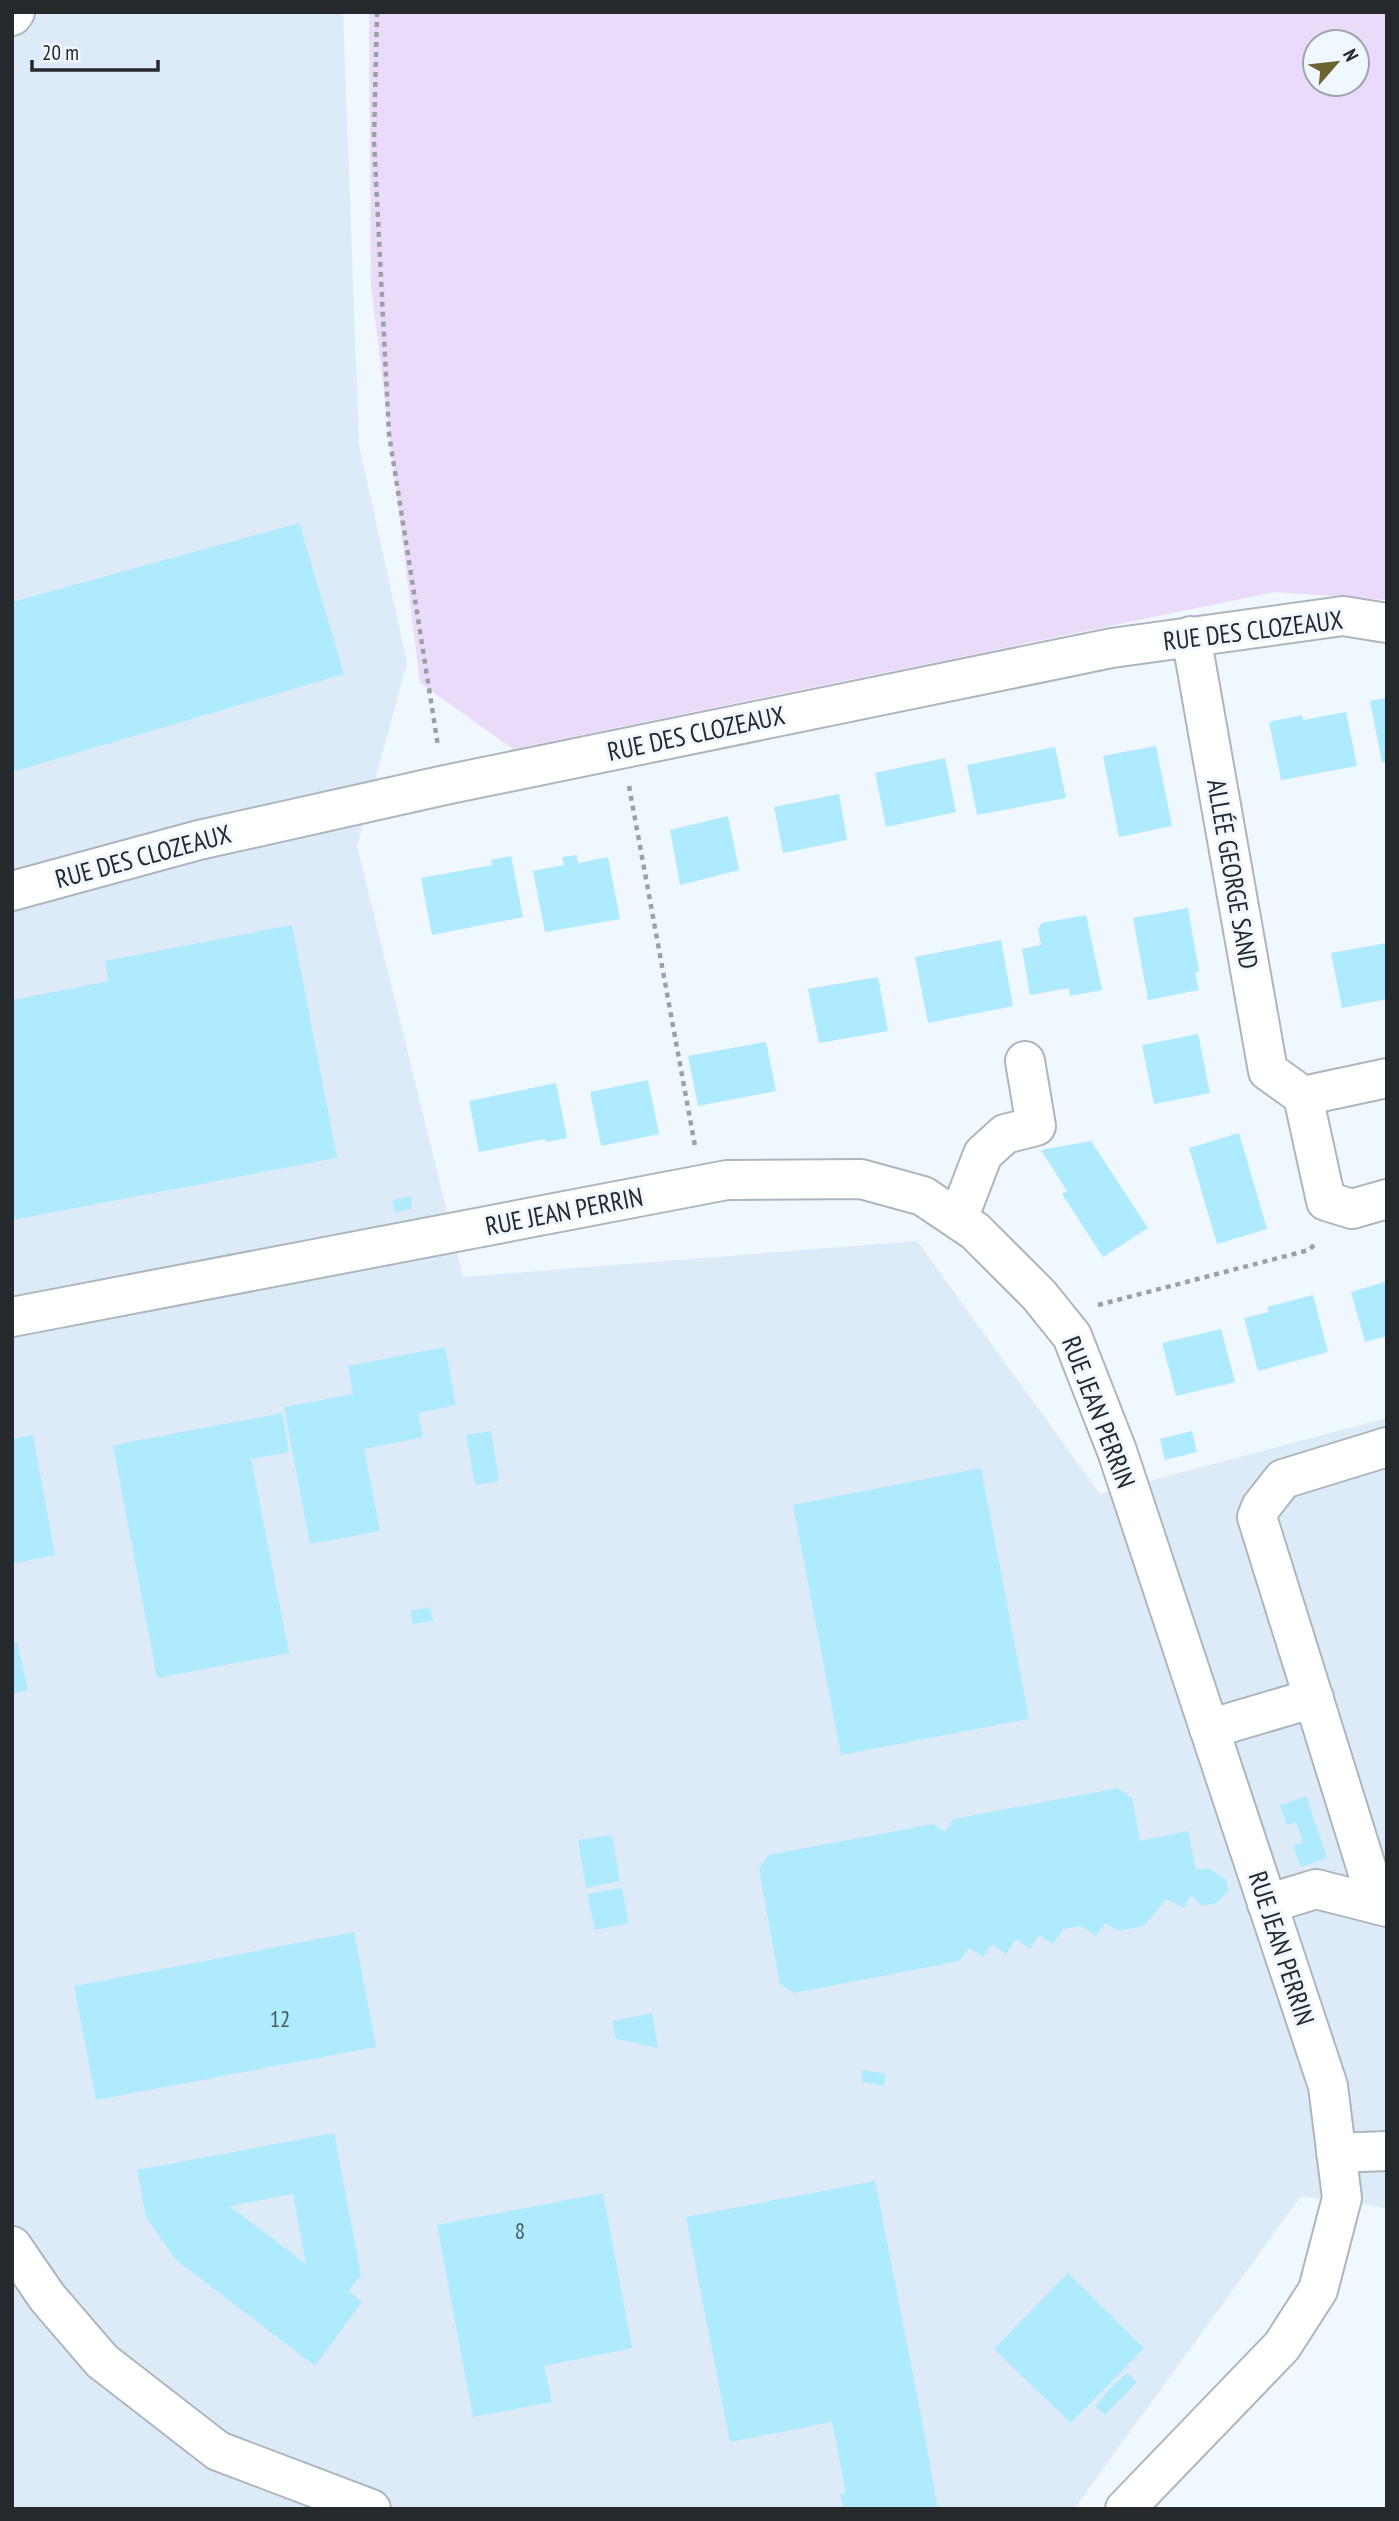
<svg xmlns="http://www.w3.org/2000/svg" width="1399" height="2521" viewBox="0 0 1399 2521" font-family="'PT Sans Narrow',sans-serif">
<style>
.built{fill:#ddebf8}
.green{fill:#eadbfb;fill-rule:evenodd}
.building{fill:#aeebfe;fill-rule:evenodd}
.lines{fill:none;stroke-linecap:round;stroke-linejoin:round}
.minor-casing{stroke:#aeb6bd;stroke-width:42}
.path{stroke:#9ba0a6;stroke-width:4.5;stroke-dasharray:5 5;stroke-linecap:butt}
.minor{stroke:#fff;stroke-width:38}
.labels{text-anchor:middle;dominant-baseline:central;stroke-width:6;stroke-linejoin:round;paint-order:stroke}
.number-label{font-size:23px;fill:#485a60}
.street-label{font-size:26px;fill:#26292c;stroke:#eff7ff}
</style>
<rect width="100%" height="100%" fill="#eff7ff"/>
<path class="built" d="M12 12H343L359 445 407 663 357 846 463 1277 917 1241 1100 1494 1387 1418V2208L1301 2196 1074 2509H12Z"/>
<path class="green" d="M369 12H1387V600L1275 592 513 749 420 683 371 285ZM1315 42H1357V84H1315Z"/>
<path class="building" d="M299 523 344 674 12 772V602Z
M1387 698V762L1382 763 1370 701Z
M1346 712 1357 766 1281 780 1269 722 1302 715 1303 720Z
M1156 746 1172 826 1119 837 1103 756Z
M1055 747 1066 798 977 815 967 765Z
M945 758 956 812 886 827 875 773Z
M839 794 847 840 783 853 774 807Z
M728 816 739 870 680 885 670 830Z
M577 855 578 863 608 857 620 919 545 932 533 871 564 865 562 857Z
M511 856 523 917 432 935 421 878 492 865 491 860Z
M1188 908 1199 971 1195 972 1199 990 1148 1000 1133 918Z
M1086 915 1102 990 1070 996 1069 988 1030 995 1022 949 1041 945 1038 929 1042 923Z
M292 925 337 1158 12 1220V1000L109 981 105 961Z
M1001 940 1013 1006 928 1023 915 957Z
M1387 943V999L1342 1008 1331 953Z
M878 977 888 1031 819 1043 808 989Z
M1198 1034 1210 1093 1154 1104 1142 1045Z
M766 1042 776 1091 698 1106 688 1056Z
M648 1080 659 1134 601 1146 590 1092Z
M556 1083 567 1138 546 1142 545 1139 479 1152 469 1101Z
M1239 1133 1267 1229 1217 1244 1189 1148Z
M1091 1141 1148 1228 1103 1257 1062 1194 1067 1191 1041 1150Z
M411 1196 412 1209 395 1212 392 1200Z
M1384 1282H1387V1336L1365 1342 1351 1292Z
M1313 1295 1328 1352 1258 1371 1244 1318 1269 1312 1267 1307Z
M1221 1329 1235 1382 1176 1396 1162 1343Z
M445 1347 456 1405 418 1413 423 1437 364 1449 380 1531 310 1544 284 1407 353 1394 348 1366Z
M282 1413 289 1452 251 1459 289 1653 157 1678 113 1445Z
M491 1431 499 1481 475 1485 466 1435Z
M1192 1431 1197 1452 1165 1460 1160 1439Z
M33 1435 55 1555 12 1564V1439Z
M981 1468 1029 1719 841 1755 793 1505Z
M430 1607 433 1621 413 1624 410 1611Z
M17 1642 28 1690 12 1694V1643Z
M1118 1788 1132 1798 1140 1841 1188 1831 1196 1870 1209 1868 1226 1880 1229 1891 1216 1903 1202 1906 1191 1895 1184 1908 1166 1899 1144 1926 1119 1931 1105 1923 1096 1936 1081 1926 1063 1929 1053 1944 1039 1935 1030 1949 1016 1939 1006 1954 992 1944 983 1957 969 1948 959 1961 794 1993 780 1984 759 1869 768 1855 933 1824 945 1832 953 1819Z
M1306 1796 1327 1858 1301 1867 1293 1846 1303 1843 1296 1822 1287 1825 1280 1805Z
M612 1835 620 1881 586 1888 578 1840Z
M622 1888 629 1923 595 1930 587 1894Z
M354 1932 376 2047 96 2100 74 1986Z
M652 2013 658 2048 616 2039 612 2021Z
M863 2070 886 2074 884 2086 861 2082Z
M334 2133 361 2275 348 2291 362 2302 315 2366 175 2259 146 2217 137 2170ZM293 2194 306 2264 229 2206Z
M875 2181 919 2405 938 2509H843L840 2494 846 2493 832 2422 730 2442 686 2217Z
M603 2193 632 2348 544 2366 552 2402 473 2417 437 2225Z
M1068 2273 1144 2348 1071 2423 994 2349Z
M1127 2373 1137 2382 1105 2415 1095 2406 1111 2388Z"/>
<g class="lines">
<g class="minor-casing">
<path id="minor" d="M12 16 15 12
M1191 636 1268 1071 1303 1096 1326 1201 1352 1209 1387 1199
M12 891 199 840 445 785 1112 648 1343 616 1387 623
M1303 1096 1387 1078
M958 1219 983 1154 1005 1134 1036 1126 1025 1061
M12 1317 727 1180 861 1179 923 1196 975 1231 1039 1295 1072 1336 1117 1451 1328 2086 1342 2198 1318 2290 1282 2346 1125 2509
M1209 1729 1314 1698
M1267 1904 1316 1889 1387 1907
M1378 1905 1257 1517 1261 1507 1283 1479 1387 1447
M1336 2153 1387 2151
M12 2246 47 2297 102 2361 218 2451 371 2509"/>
</g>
<path class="path" d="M377 12 374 141 389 434 438 746
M629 786 695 1146
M1098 1305 1309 1250 1317 1242"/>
<use href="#minor" class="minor"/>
</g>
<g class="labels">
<g class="number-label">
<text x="280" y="2018">12</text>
<text x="520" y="2230">8</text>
</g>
<g class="street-label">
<text transform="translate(1253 630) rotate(-7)">RUE DES CLOZEAUX</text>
<text transform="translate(696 733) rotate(-12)">RUE DES CLOZEAUX</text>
<text transform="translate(143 856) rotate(-15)">RUE DES CLOZEAUX</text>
<text transform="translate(1233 874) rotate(80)">ALLÉE GEORGE SAND</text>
<text transform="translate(564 1211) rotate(-11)">RUE JEAN PERRIN</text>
<text transform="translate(1099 1412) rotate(69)">RUE JEAN PERRIN</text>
<text transform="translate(1282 1948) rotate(72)">RUE JEAN PERRIN</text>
</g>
</g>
<rect width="1399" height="2521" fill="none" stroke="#26292c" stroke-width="28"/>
<g transform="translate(1336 63) rotate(62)"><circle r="33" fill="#eff7ff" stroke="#9fa5ab" stroke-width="2"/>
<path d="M0-5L12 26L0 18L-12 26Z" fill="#6c6431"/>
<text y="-10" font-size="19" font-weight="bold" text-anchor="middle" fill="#26292c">N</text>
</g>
<path d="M32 60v10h126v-10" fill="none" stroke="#26292c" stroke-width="3.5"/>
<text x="42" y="60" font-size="21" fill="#26292c" stroke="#eff7ff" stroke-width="5" paint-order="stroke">20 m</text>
</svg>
